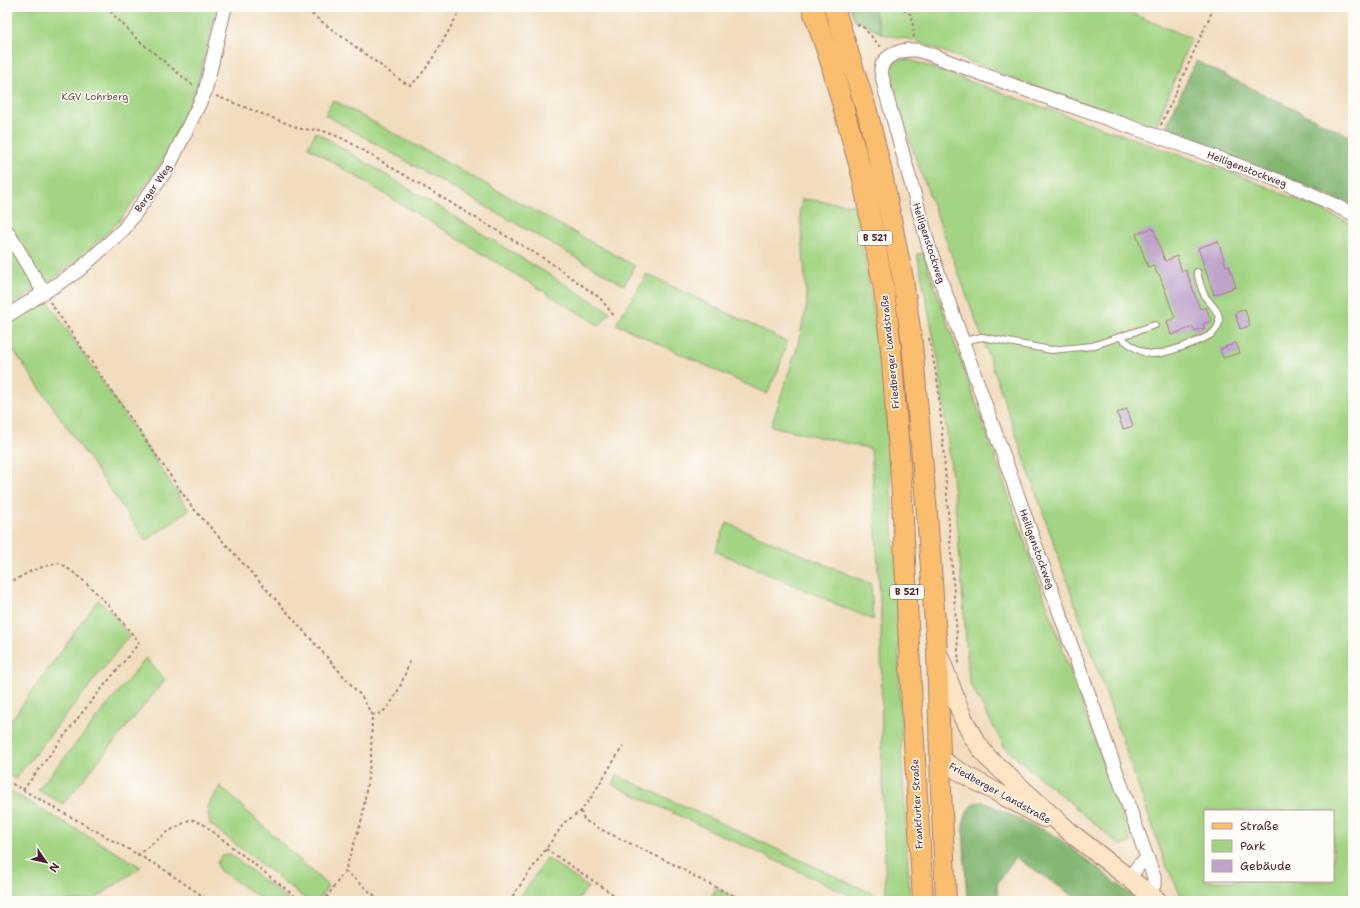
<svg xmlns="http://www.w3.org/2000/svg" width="1360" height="908" viewBox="0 0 1360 908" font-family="'Shantell Sans',sans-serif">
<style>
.green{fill:#a3d483;stroke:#767a57;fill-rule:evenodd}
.forest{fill:#82b671;stroke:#666a4e}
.building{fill:#bea4cc}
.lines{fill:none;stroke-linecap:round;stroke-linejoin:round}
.lane-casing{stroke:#9e7e74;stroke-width:8}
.street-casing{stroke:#9e7e74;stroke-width:15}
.secondary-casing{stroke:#9e7e74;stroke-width:20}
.primary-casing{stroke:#9e7e74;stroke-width:22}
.path{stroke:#9e7e74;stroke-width:2;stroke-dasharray:3 3;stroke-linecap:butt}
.lane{stroke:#fff;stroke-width:6}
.street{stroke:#fff;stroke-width:13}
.secondary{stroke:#fde5c5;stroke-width:18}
.primary{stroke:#fbbd6e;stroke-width:20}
.labels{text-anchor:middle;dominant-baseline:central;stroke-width:3;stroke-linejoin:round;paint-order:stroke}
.shield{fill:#fdfcf7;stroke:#806168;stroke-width:1}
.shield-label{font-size:9px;font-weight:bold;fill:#4a1f2b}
.park-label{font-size:10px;fill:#655545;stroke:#fdfcf7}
.street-label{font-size:10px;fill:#4a1f2b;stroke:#fdfcf7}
</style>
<rect width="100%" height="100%" fill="#fdfcf7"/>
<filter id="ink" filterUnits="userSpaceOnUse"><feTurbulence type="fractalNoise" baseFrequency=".025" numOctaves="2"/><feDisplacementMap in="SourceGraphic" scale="8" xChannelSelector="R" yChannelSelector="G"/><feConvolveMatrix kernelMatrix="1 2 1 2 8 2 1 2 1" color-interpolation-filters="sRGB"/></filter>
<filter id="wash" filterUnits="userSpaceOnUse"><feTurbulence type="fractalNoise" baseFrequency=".012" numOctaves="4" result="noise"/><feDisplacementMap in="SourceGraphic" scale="16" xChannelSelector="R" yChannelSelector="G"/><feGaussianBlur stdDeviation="0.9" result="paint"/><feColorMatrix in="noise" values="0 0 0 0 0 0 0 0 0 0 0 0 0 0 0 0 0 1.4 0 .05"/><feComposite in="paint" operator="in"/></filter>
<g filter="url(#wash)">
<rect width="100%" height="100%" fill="#f1ddbe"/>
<path class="green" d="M7 7H217L195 94 162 162 118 223 83 255 53 279 7 308Z
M873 7H1116L1191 38 1156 126 1074 102 913 40 882 34Z
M902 59 911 60 1005 94 1246 178 1353 224V901H1184L1165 863 982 337 888 83C887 72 890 63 902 59ZM1205 811H1333V881H1205Z
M333 100 635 266 624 285 325 115Z
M316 132 610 312 600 326 308 147Z
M802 199 855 205 874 315 884 384 889 451 898 621 902 763 910 901H886L882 762 881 617 871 449 771 426 797 348 807 304 800 210Z
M923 253 1131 843 1120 845 1005 748 969 682 957 520 938 359 917 254Z
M647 274 787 342 778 371 767 394 616 324Z
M47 300 189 510 146 541 7 341V324Z
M727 523 871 584 873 620 715 551Z
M98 600 112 613 129 636 15 779 7 774V726Z
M146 658 165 680 63 804 38 790Z
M617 775 880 897V901H863L613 785Z
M220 786 328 886 318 901H308L210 824 207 808Z
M7 789 141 867 92 901H17L7 895Z
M230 854 290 901H265L219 870 217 863 222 855Z
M547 858 588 887 577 901H517Z
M716 888 741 901H709Z"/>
<path class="forest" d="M850 7H873L882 34 854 19Z
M1196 61 1353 138V207L1298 182 1164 131Z
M983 802 1056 836 1139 901H1081L1015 857 997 884 998 901H967L963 824 968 810 974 803Z"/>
<g id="blocks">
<path class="building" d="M1153 228 1165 261 1177 256 1182 272 1186 270 1200 309 1206 307 1211 321 1203 324 1205 328 1194 331 1193 327 1171 335 1167 321 1175 318 1161 279 1159 274H1157L1154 265 1148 267 1136 234Z
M1218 241 1226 266H1229L1236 287 1214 295 1198 248Z
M1245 309 1250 326 1240 329 1235 313Z
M1236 343 1240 353 1223 358 1220 349Z
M1127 409 1133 426 1123 429 1117 413Z"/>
</g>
</g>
<g filter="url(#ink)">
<use href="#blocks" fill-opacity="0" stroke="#9e7e74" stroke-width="1"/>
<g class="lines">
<g class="lane-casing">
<path id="lane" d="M1120 337C1130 344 1139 353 1152 354 1163 355 1204 340 1213 333 1216 330 1220 324 1219 319 1219 310 1209 303 1205 296 1201 289 1199 280 1197 272
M963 341 982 337 1051 350 1092 346 1155 325"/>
</g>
<g class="street-casing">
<path id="street" d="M7 231 44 293
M7 316 78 271 124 229 169 166 205 92 225 7
M1129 878 1139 865 1148 859
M1149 894 1154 885V877L929 247 885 90C884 84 882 77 881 71 881 56 901 49 914 50 918 50 923 52 927 53 1048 101 1174 139 1295 187 1315 195 1334 205 1353 214"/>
</g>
<g class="secondary-casing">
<path id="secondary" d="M940 658 963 718 974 739 987 757 1071 833 1158 901
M940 758 949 765 967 776 1044 818"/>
</g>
<g class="primary-casing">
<path id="primary" d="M812 7 831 63 862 175 884 290 891 349 901 477 912 707 923 901
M834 7 868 115 880 164 903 279 912 343 927 514 937 650 941 790 946 901"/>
</g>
<path class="path" d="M106 7 137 39 195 87
M302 7 403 82 410 85C427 75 451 25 462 7
M898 7 912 15 914 39
M857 25 862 26 881 47
M216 96 301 129 321 130 344 139 548 261 600 298 614 316
M1161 125 1214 7
M50 302 192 507 287 612 362 697 372 715 371 756 362 819 345 871 324 901
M929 338 938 384 945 469 959 664
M7 582C15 581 20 577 27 573 37 568 49 565 60 563 92 584 116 613 139 643L81 714 23 790
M372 715C374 714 379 714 381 713 395 704 405 675 410 660
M7 781 160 867 210 901
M581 811 584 820 606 832 677 866 697 878 740 899 748 901
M546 849 623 901
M137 855 169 831 191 819 203 824 301 901
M345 871 381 901
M509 901 565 822 581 811 592 796 623 746"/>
<use href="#lane" class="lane"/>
<use href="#street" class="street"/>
<use href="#secondary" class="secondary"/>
<use href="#primary" class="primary"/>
</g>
</g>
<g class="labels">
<g class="shield">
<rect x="858" y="231" width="34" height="14" rx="3"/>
<rect x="890" y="585" width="34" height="14" rx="3"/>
</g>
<g class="shield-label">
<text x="875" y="238">B 521</text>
<text x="907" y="592">B 521</text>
</g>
<g class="park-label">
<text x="95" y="96">KGV Lohrberg</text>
</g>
<g class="street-label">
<text transform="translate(1247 169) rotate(21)">Heiligenstockweg</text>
<text transform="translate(153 188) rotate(-55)">Berger Weg</text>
<text transform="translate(929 243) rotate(72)">Heiligenstockweg</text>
<text transform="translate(890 352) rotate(-96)">Friedberger Landstraße</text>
<text transform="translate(1037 549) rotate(70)">Heiligenstockweg</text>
<text transform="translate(1000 793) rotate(29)">Friedberger Landstraße</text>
<text transform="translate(917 804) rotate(-93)">Frankfurter Straße</text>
</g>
</g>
<rect width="1360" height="908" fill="none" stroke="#fdfcf7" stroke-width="24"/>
<rect x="1204" y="810" width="130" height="72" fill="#fdfcf7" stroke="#b5a4a5"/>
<rect x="1212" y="823" width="20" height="6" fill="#fbbd6e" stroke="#b5a4a5"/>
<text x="1240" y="830" font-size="12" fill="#4a1f2b">Straße</text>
<rect x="1212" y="840" width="20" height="12" fill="#a3d483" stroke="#b5a4a5"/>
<text x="1240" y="850" font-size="12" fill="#4a1f2b">Park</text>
<rect x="1212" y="860" width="20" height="12" fill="#bea4cc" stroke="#b5a4a5"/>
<text x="1240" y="870" font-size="12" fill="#4a1f2b">Gebäude</text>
<g transform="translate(46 862) rotate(124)" stroke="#fdfcf7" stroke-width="3" paint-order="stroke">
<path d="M0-3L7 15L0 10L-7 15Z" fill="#4a1f2b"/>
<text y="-6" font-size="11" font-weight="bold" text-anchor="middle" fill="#4a1f2b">N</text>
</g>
</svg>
